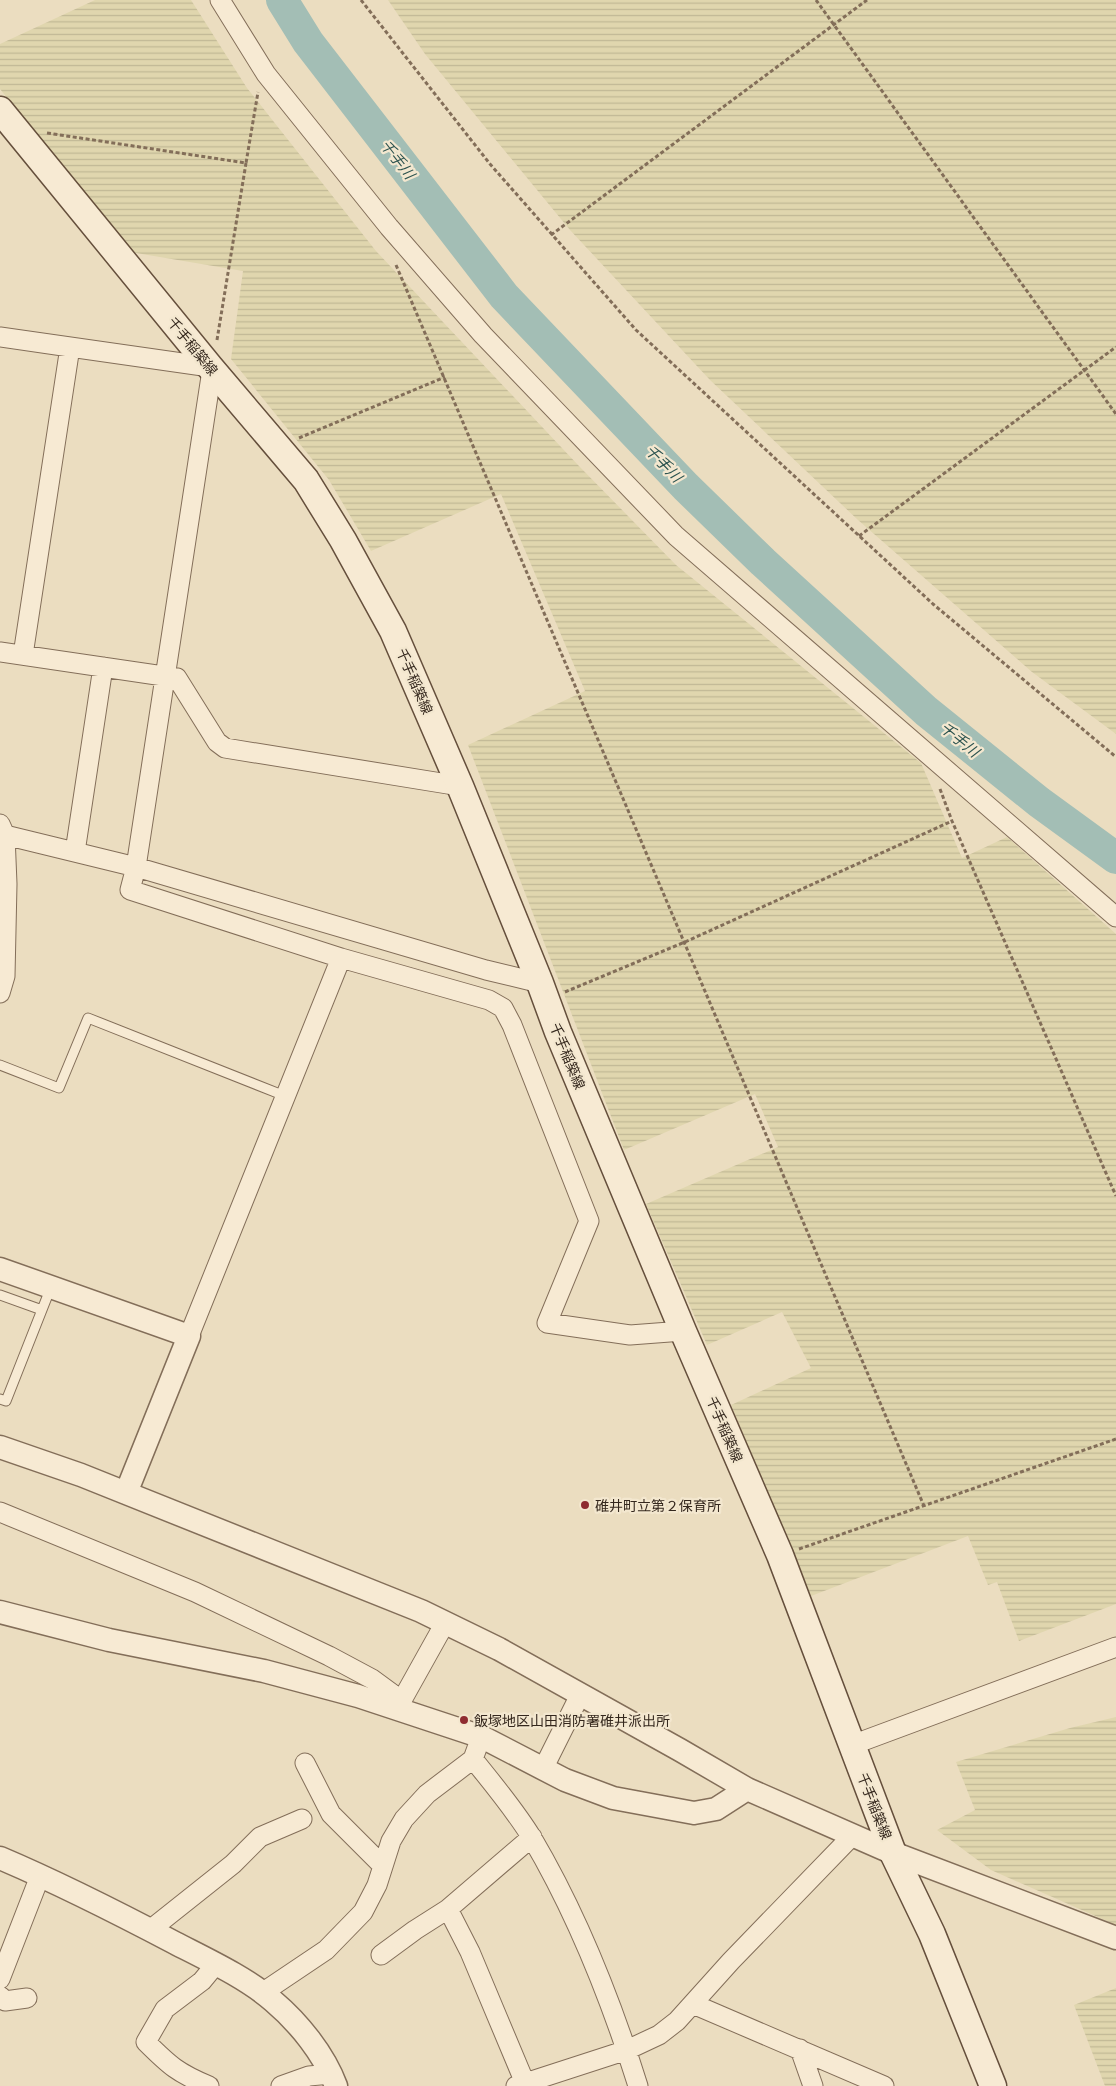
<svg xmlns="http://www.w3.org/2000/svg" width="1116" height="2086" viewBox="0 0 1116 2086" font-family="'Playfair Display','Noto Sans JP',serif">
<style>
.farmland{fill:url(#farmland-rules)}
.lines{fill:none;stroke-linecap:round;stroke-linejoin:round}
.river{stroke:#a3beb5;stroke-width:32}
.service-casing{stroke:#836e59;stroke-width:11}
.minor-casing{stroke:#836e59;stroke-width:21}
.tertiary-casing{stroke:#836e59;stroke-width:25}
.secondary-casing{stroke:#654f3c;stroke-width:29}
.path{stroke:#836e59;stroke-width:3;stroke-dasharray:4 2.5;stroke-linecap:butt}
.service{stroke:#f7ead3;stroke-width:9}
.minor{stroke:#f7ead3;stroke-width:19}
.tertiary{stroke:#f7ead3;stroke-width:22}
.secondary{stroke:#f7ead3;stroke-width:26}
.poi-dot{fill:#8f2c31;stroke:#f3e7cf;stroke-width:2}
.labels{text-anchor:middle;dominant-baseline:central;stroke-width:4.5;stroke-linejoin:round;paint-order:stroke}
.street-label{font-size:14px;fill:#34271d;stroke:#f3e7cf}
.poi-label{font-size:14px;fill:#34271d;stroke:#f3e7cf;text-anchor:start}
.water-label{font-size:15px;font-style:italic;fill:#2c534f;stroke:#f3e7cf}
</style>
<defs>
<pattern id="farmland-rules" width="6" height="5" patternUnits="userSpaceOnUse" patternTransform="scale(1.25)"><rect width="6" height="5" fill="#e0d6ae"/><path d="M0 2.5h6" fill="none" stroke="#c1b895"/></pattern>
</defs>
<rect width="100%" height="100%" fill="#ebddc0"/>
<path class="farmland" d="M95 0H191L247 88 376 251 578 465 676 565 921 763 962 858 1007 837 1116 934V1604L1019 1641 997 1582 988 1585 968 1536 811 1596 731 1405 811 1368 782 1312 707 1345 646 1204 778 1147 755 1094 624 1150 468 745 585 691 501 494 371 551 329 480 231 359 243 271 130 252 0 89V44Z
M388 0H1116V734L1032 672 858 520 710 380 570 230 425 54Z
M1116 1717V1925L991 1870 937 1830 975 1810 956 1762 1070 1728Z
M1116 1988V2086H1105L1074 2005Z"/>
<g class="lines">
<path class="river" d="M282 0 308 42 504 296 686 487 763 562 926 711 1039 802 1116 858"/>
<g class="service-casing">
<path id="service" d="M0 1065 59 1088 88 1018 285 1096
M0 1295 42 1310
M0 1399 6 1401 51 1287"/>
</g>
<g class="minor-casing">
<path id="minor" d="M220 0 266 74 389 227 483 335 676 536 1116 917
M0 337 70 347
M212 370 136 867 130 890 341 958 489 1000 503 1008 512 1025 589 1221 547 1323 630 1335 683 1331
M0 652 177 678 217 742 225 748 460 786
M23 655 70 347 210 367
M5 835 136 867 486 970 540 983
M75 852 103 667
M0 993 5 976 7 884 5 835 0 824
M189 1336 341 958
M0 1512 195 1592 329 1656 372 1679 402 1701
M397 1709 445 1623
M852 1745 1116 1647
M473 1759C493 1784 515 1810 532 1838 578 1916 611 2000 638 2086
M305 1763 331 1814 383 1866
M543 1769 580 1695
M448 1909 470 1952 525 2083
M150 1930 233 1864 260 1837 302 1819
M381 1955 415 1930 448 1909 532 1837
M0 1979 40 1876
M262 1993 326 1950 363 1912 377 1885 391 1841 404 1819 427 1794 473 1759 477 1748
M0 1996 5 2001 27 1998
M693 2004 884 2086
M800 2049 813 2086
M209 2086C178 2073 170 2066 146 2042L165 2009 202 1981 216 1964
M281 2086 309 2076 331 2074
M516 2086 627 2050 659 2035 677 2021 731 1961 852 1836"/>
</g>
<g class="tertiary-casing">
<path id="tertiary" d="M0 1269 189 1336 126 1493
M0 1447 81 1475 421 1611 499 1649 680 1750 747 1789 893 1853 1116 1938
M0 1612 109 1640 264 1671 358 1696 482 1737 565 1780 613 1798 694 1813 716 1809 747 1789
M0 1858C59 1883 118 1913 175 1943 206 1959 247 1978 273 2001 299 2023 324 2054 336 2086"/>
</g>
<g class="secondary-casing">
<path id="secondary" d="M0 110 210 367 306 480 343 540 393 631 460 786 540 983 558 1032 683 1331 780 1555 893 1853 932 1934 993 2086"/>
</g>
<path class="path" d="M361 0 490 164 636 330 933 604 1116 757
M816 0 1116 414
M47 133 246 163 258 92
M551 235 867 0
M396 265 924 1506
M217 340 246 163
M299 438 445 377
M859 536 1116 347
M940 789 952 821 1116 1196
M565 992 685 942 952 821
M799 1549 1116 1439"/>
<use href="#service" class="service"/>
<use href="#minor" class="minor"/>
<use href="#tertiary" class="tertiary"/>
<use href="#secondary" class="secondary"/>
</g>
<g class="poi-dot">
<circle cx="585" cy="1505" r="5"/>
<circle cx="464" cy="1720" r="5"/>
</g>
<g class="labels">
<g class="street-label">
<text transform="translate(193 346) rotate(51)">千手稲築線</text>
<text transform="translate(415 681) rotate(67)">千手稲築線</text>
<text transform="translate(568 1056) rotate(68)">千手稲築線</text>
<text transform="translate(725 1429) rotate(67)">千手稲築線</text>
<text transform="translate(875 1806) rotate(69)">千手稲築線</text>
</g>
<g class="poi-label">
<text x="595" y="1505">碓井町立第２保育所</text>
<text x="474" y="1720">飯塚地区山田消防署碓井派出所</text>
</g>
<g class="water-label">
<text transform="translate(398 159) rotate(52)">千手川</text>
<text transform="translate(664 463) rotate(46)">千手川</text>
<text transform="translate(960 739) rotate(39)">千手川</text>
</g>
</g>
</svg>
